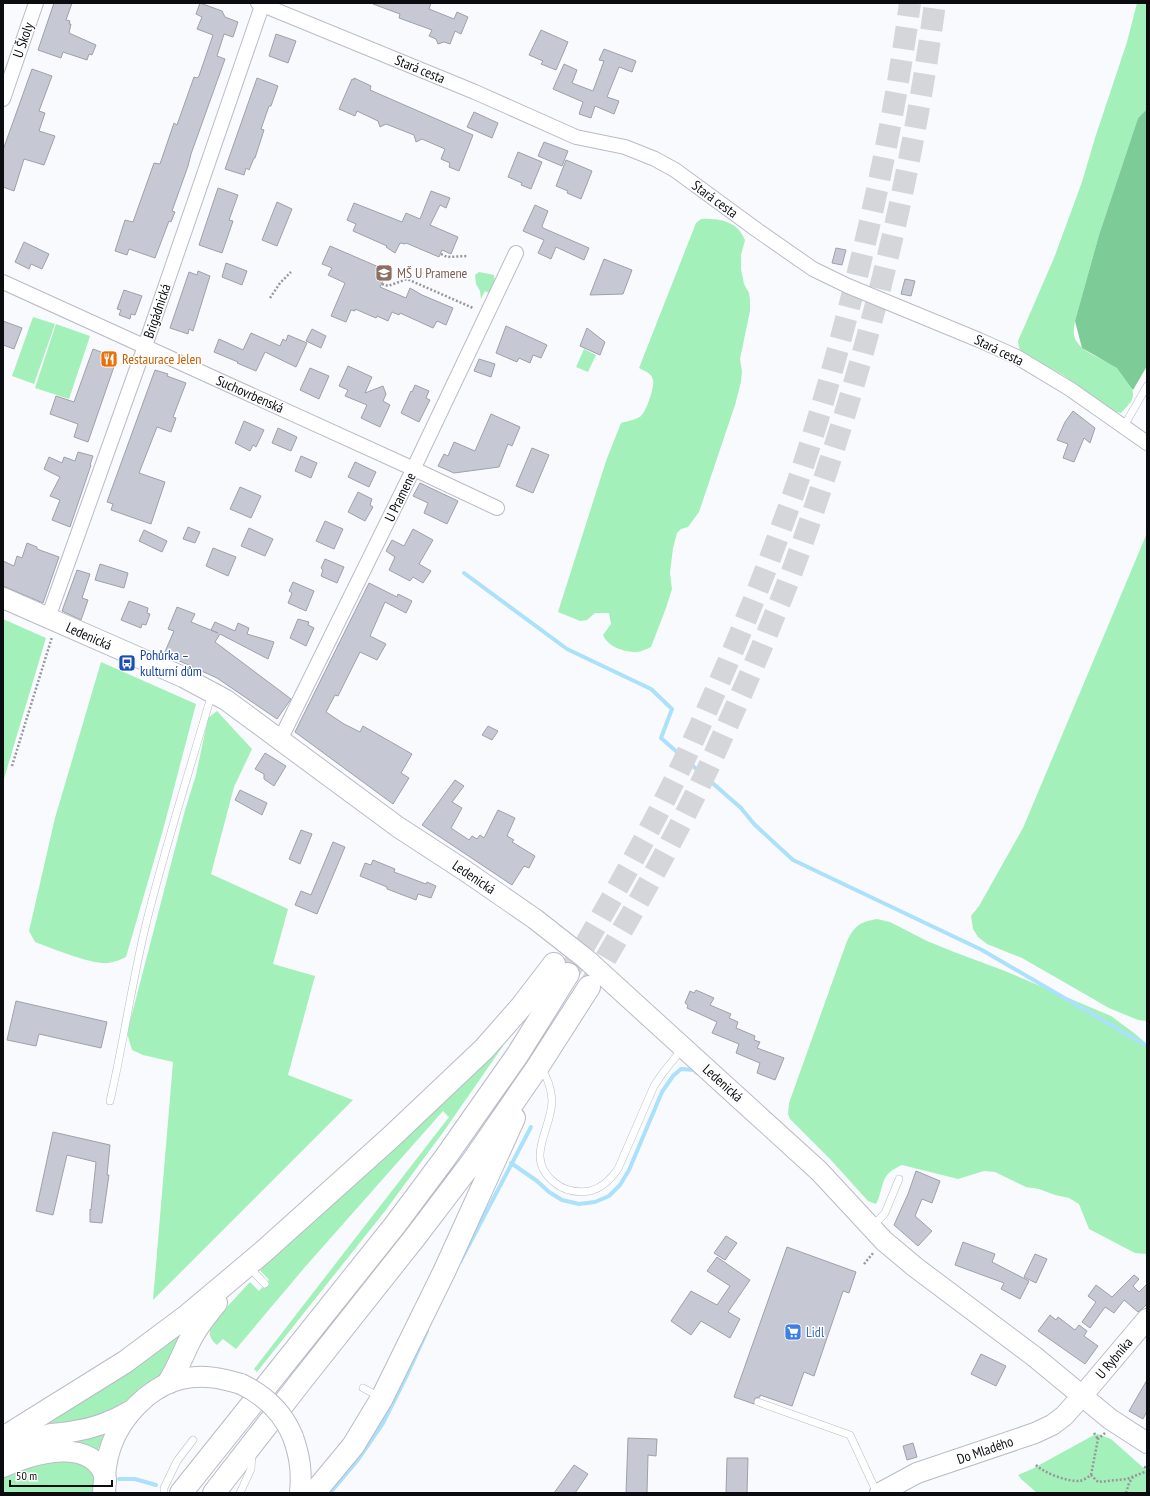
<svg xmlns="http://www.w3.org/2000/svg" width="1150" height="1496" viewBox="0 0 1150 1496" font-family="'PT Sans Narrow',sans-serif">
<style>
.green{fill:#a4f0ba}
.forest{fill:#7dcb96}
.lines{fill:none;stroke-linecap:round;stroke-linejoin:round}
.stream{stroke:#abe1fb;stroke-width:4}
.building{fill:#c6c8d3;stroke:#9ea0aa}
.highway-tunnel{stroke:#d5d6da;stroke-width:22;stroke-dasharray:22 11;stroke-linecap:butt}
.lane-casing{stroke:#b9bcc6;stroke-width:8}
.street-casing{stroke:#b9bcc6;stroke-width:16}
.secondary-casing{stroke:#b9bcc6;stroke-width:22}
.highway-casing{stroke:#b9bcc6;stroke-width:24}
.path{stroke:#96979b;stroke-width:2.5;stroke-dasharray:2 2;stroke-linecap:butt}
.lane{stroke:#fff;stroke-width:7}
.street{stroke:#fff;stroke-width:14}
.secondary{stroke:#fff;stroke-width:20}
.highway{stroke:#fff;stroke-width:22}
.secondary-bridge-casing{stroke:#b9bcc6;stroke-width:22;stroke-linecap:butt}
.secondary-bridge{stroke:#fff;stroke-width:20}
.labels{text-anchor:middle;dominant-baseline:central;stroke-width:3;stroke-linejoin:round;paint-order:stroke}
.street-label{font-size:14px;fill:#0b0c10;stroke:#fff}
.education-label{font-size:14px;fill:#785e54;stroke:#fff;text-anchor:start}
.food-label{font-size:14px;fill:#c56008;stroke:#fff;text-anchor:start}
.transit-label{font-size:14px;fill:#164399;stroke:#fff;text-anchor:start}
.shop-label{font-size:14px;fill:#366cbe;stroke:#fff;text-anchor:start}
</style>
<rect width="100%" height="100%" fill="#f9fafe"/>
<path class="green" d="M1137 3H1147V109L1138 118 1099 235 1075 321C1074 328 1072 335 1077 342 1085 354 1104 359 1116 367 1121 371 1125 377 1128 381 1138 397 1132 401 1121 413L1113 411 1063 375 1022 352 1019 348 1018 341 1054 258 1082 182 1095 138 1127 42Z
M701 219C713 218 730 220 738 229 741 232 743 236 745 240L741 255V269L744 284 749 293 750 300V311L740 359 742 371 741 382 735 405 699 512 688 527 681 529 677 533 673 548 670 573 672 589 666 608 651 647C646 649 641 652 636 652 624 652 608 647 603 635L611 624 609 613H595L587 620 580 621 558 612 606 461 621 423C627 421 636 420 641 416 646 412 655 386 653 380 652 373 644 371 639 368L696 223Z
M479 272 494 275 495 283 489 293 485 291 481 299 480 291 476 284 475 275Z
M33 317 55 324 34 384 12 376Z
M56 324 90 336 69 399 35 388Z
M584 349 596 355 588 372 576 367Z
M1147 533V861L1146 863 1147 867V1021L1138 1020 1109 1008 1022 958 987 944 978 937 973 929 971 916 979 906 1023 828Z
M3 619 46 638 3 782Z
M101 662 196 704 163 830 126 957C120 960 115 962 108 963 93 965 51 948 35 942L29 931 55 818Z
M217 711 252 749 234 787 211 874 288 909 273 964 315 976 288 1075 353 1100 153 1300 173 1062 143 1055 132 1050 127 1033 185 810 196 775 208 718Z
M877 919 890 922 927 941 954 952 1005 971 1111 1016 1134 1033 1147 1044V1254L1135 1253 1089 1229 1079 1204 1069 1198 1055 1195 1039 1189 1026 1187 995 1172 984 1171 958 1179 902 1165C898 1167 893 1169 890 1172 881 1179 882 1194 876 1204L868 1201 830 1159 790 1119 788 1114 789 1103 847 941C855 925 860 922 877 919Z
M499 1043 503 1046 444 1131 385 1211 257 1372 254 1369 449 1117 443 1111 305 1267 236 1349 223 1339 217 1345C209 1338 208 1333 212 1323L250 1282 259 1291 269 1280 260 1270Z
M186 1326 161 1375 144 1385 119 1407 92 1421 37 1426Z
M106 1429 96 1455 3 1456Z
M1098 1434 1111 1439 1147 1471V1493H1037L1021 1479 1018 1475 1032 1469 1094 1435Z
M76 1457 93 1473 94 1493H3V1473L6 1471 9 1476 22 1471 20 1465Z"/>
<path class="forest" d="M1147 109V366L1133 390 1117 368 1082 348 1075 321 1099 235 1138 118Z"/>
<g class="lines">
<path class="stream" d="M464 573 567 649 651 689 672 709 661 738 741 808 754 824 793 860 982 950 1147 1046
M511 1163 537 1181 549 1192 562 1200 579 1204 595 1202 609 1196 620 1185 629 1170 662 1092 673 1076 681 1069 694 1070 697 1073
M460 1262 531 1127
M119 1479H135L156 1485
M330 1493 357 1461 383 1423 407 1375 427 1331"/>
</g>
<path class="building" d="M54 3H72L66 20 70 21 69 24H71L69 33 96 45 92 55 89 54 87 60 63 52 61 58 38 50Z
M200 3 222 11 225 17 238 22 233 37 224 34 217 56 225 59 191 154 188 166 172 211 175 212 171 222 169 221 155 258 129 249 127 255 115 251 125 220 133 222 154 163 160 164 174 123 177 125 194 77 197 78 199 76 213 35 197 29 202 17 196 14Z
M373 3H431L429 9 454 19 457 12 468 17 461 34 455 31 450 44 444 42 438 44 436 39 429 36 432 30 399 18 400 14 373 4Z
M541 30 568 42 556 70 541 64 543 61 529 55Z
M276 34 296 41 288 63 269 56Z
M604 49 636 61 632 72 619 67 607 97 619 101 614 114 595 106 591 118 579 114 583 102 553 89 564 64 577 70 572 83 593 91 604 61 599 60Z
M32 69 52 76 39 111 45 113 39 131 55 136 44 165 24 159 14 191 3 187V150Z
M257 78 278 86 271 106H269L261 129 264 130 255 158H254L249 170 246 168 244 175 225 169Z
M354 78 369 85 371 86 370 90 473 135 459 171 449 167 450 163 441 159 445 149 422 139 416 142 414 135 386 124 380 127 378 121 357 111 355 116 339 109 352 79 354 80Z
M474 112 498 123 492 138 467 127Z
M544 142 568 151 562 166 538 156Z
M518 152 542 162 531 189 521 185 522 183 508 177Z
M566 160 592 171 581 199 567 193 568 191 556 186Z
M218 188 238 195 229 220 233 221 222 253 199 245Z
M431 191 450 198 446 208 440 205 430 225 458 237 451 254 442 250 439 257 406 243 405 244 400 243 395 253 386 247 387 246 353 231 356 224 347 220 354 203 402 222 406 213 420 219Z
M277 202 292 209 277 246 262 240Z
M535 205 548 211 542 226 543 228 589 248 584 260 556 247 551 259 538 253 544 240 523 231Z
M24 242 49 254 42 269 31 264 29 269 15 262Z
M330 246 388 271 380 287 406 298 410 288 422 295 453 308 446 325 437 321 433 328 400 313 399 315 392 312 388 321 377 316 376 318 355 309V311L351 310 346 322 331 316 345 283 328 275 332 268 322 264Z
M836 248 846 250 842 265 832 263Z
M604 259 632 270 623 294 590 295Z
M226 263 247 271 242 285 222 277Z
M198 271 210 276 193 331 189 329 188 334 170 328 189 272 197 275Z
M905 279 915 281 911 296 901 294Z
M124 290 142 296 135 315 131 314 130 319 119 315 121 310 117 309Z
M3 321 22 328 14 349 3 345Z
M506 326 547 345 541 358 533 355 530 363 519 358 517 362 496 353Z
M587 328 605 342 600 355 580 346Z
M312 329 326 336 321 348 306 341Z
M251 333 280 346 283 339 286 341 288 335 307 343 296 367 265 352 256 371 237 363 238 362 214 352 219 339 243 350Z
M93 349 117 358 88 442 74 437 78 424 50 414 56 396 74 402Z
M479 359 495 364 491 377 474 371Z
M348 366 372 377 365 393 383 386 386 394 383 401 390 405 380 427 361 418 367 405 345 396 348 390 339 386Z
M310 368 329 376 319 399 300 390Z
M155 370 168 374 167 376 186 383 173 417 176 418 171 432 157 427 139 473 165 482 151 524 111 510 113 504 107 502Z
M415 385 429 391 426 398 430 400 419 422 401 413 411 391 412 392Z
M1073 411 1095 428 1090 443 1084 438 1074 462 1063 458 1068 444 1057 440 1065 422Z
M491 414 520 427 512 446 508 444 499 467 454 473 438 466 444 454 448 456 454 442 475 451Z
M244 421 264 430 256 447 253 445 250 451 235 443Z
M278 428 297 437 291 451 272 443Z
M532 448 549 455 533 493 516 486Z
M78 452 93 456 90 465H91L70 527 52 520 60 500 50 496 60 477 44 469 49 457 62 463 64 457 75 461Z
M301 456 317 463 311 478 295 471Z
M355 462 376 472 369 487 348 477Z
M420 483 458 501 447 524 424 513 428 503 413 496Z
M240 487 261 496 251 518 230 509Z
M358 492 372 499 370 505 373 507 365 521 348 512Z
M325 521 343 529 334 549 316 541Z
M188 527 200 532 195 543 183 539Z
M249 528 273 539 265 556 241 546Z
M413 529 433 540 419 564 431 571 423 583 413 577 410 581 389 570 395 557 386 551 392 540 404 546Z
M144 530 167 541 162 552 139 541Z
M27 543 37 547V549L59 557 43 603 3 586V561L14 566 17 556 22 558Z
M213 548 236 557 228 576 206 566Z
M325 559 344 567 337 583 321 576 323 570 321 568Z
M100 564 128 573 124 588 95 580Z
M77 570 90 574 82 598 88 600 81 620 62 611Z
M293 582 314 591 306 611 288 603 292 593 289 591Z
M369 583 397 597 398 594 412 601 406 613 385 602 370 636 386 644 377 660 360 652 338 696 335 695 326 712 344 724 360 732 363 726 412 754 401 773 409 778 393 804 295 732Z
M129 601 148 608 147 613 150 614 146 625 142 624 141 628 121 620Z
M177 607 195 614 191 622 218 633 211 630 215 622 235 631 238 623 249 628 247 634 274 642 268 659 220 634 215 642 291 699 277 719 217 678 164 654 174 631 168 629Z
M298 619 309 622 308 625 314 628 306 646 290 638Z
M488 726 498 731 492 740 482 735Z
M265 753 286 766 274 786 264 779V774L255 769Z
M455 780 464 786 452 802 462 808 451 828 469 840 472 836 477 839 480 835 484 838 498 810 515 818 507 836 514 840 512 842 535 856 529 868 524 866 512 885 422 825Z
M240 790 267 803 262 815 235 800Z
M301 830 312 834 300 864 289 859Z
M333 842 345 847 317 914 295 905 301 891 311 895Z
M373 860 395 869 394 872 426 884 427 882 436 886 431 898 418 894 416 900 387 889V887L360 876 365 863 371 865Z
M696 990 714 998 710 1005 731 1014 729 1018 738 1022 736 1028 755 1036 754 1040 760 1042 757 1048 784 1058 775 1080 757 1073 760 1063 736 1053 739 1044 712 1033 717 1022 687 1008 688 1005 685 1003 690 991 694 993Z
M16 1001 107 1022 101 1048 39 1034 36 1046 7 1040Z
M53 1132 110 1145 107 1175H109L102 1223 90 1222V1209L91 1210 96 1162 67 1155 53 1215 36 1211Z
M916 1171 940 1181 932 1203 922 1199 915 1216 932 1231 918 1246 894 1225 908 1194Z
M726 1236 737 1243 725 1260 714 1253Z
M963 1242 995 1254 992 1262 1029 1281 1020 1299 1001 1289 1004 1283 955 1265Z
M787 1247 856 1272 849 1293 843 1291 814 1376 804 1372 792 1406 760 1395V1397L755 1398 754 1404 734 1397Z
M1035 1254 1047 1259 1036 1283 1024 1277Z
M717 1257 750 1280 728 1312 740 1319 730 1338 701 1321 691 1335 671 1321 691 1291 717 1305 730 1286 707 1271Z
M1134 1275 1139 1279 1133 1286 1139 1292 1147 1284V1304L1143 1308 1138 1312 1124 1300 1114 1313 1105 1307 1090 1328 1082 1322 1096 1302 1088 1296 1096 1285 1112 1297Z
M1050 1315 1056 1320 1058 1317 1075 1330 1079 1325 1087 1331 1084 1336 1098 1346 1085 1364 1038 1331Z
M981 1354 1006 1366 996 1386 971 1374Z
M1147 1380V1411L1143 1419 1129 1411Z
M628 1438 657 1439 656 1456 648 1455 647 1493H626Z
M913 1443 917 1457 907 1460 903 1446Z
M727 1458H748L747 1493H726Z
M574 1465 588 1474 575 1493H554Z"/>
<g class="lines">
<path class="highway-tunnel" d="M568 974C610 902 652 829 687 754 722 678 755 601 783 523 806 461 825 398 842 334 871 226 895 115 910 3
M589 987C632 914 674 841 710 764 732 715 755 665 775 614 795 567 811 519 827 470 877 319 914 162 935 3"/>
<g class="lane-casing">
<path id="lane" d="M1124 426 1147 386
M541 1068C548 1078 551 1089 552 1100 552 1130 523 1158 555 1183 565 1191 577 1193 590 1191 602 1188 611 1179 618 1169L654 1086 662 1074 682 1049
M110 1101C124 1041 132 980 147 920 166 844 190 769 212 693
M872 1227 885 1213 899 1179
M249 1267 265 1284
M363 1388 380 1397
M758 1402 850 1435 877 1493
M164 1493V1488L177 1461 193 1440
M240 1493 251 1469 252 1454"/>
</g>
<g class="street-casing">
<path id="street" d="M258 3 475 92 576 137 625 147 655 159 675 170 757 230 813 269 848 286 979 340 1017 357 1070 389 1147 443
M3 99 36 3
M3 282 414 469 497 508
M48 618 145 346 263 3
M280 740 410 476 516 253"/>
</g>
<g class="secondary-casing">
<path id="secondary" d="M3 598 183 677 226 700 398 827 464 870 535 919 586 959 753 1111 819 1171 884 1241 915 1267 1035 1357 1110 1419 1147 1443
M293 1437C300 1457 302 1472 300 1493
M3 1448C19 1443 34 1438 51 1434 59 1433 67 1433 75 1431 95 1428 113 1421 130 1411
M3 1467C32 1453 96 1435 106 1481
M105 1479C106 1446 120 1419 146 1397 156 1389 168 1382 181 1379 202 1374 221 1378 241 1384
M880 1493 917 1473 1035 1433 1052 1425 1064 1416 1082 1396 1147 1319"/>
</g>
<g class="highway-casing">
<path id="highway" d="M169 1382C177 1370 182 1356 189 1342 196 1327 206 1315 216 1303
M3 1438 125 1362 188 1315 263 1252 390 1138 484 1049 521 1007 554 964
M104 1493 105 1479
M181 1493 395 1225 445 1158 518 1054 568 974
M214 1493 302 1380 416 1236 470 1165 539 1065 589 987
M314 1493 353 1446 382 1398 444 1272 514 1118"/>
</g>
<path class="path" d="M441 254 447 257 468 256
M382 284 388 286 407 279 473 308
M270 298 280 283 291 272
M12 766 52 637
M864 1264 874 1252
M1094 1433 1098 1439
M1036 1465C1044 1473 1068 1482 1080 1481 1084 1480 1088 1477 1091 1475L1098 1482 1127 1479 1147 1471
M1144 1467 1147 1468
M1091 1475 1098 1439 1105 1433
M1126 1493 1129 1483 1133 1477"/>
<use href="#lane" class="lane"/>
<use href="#street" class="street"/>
<use href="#secondary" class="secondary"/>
<use href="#highway" class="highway"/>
<g class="secondary-bridge-casing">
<path id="secondary-bridge" d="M241 1384C264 1395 283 1412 293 1437"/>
</g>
<use href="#secondary-bridge" class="secondary-bridge"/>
</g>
<defs>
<g id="school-square" transform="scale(0.9)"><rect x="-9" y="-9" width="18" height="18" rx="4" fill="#8d6e63" stroke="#fff"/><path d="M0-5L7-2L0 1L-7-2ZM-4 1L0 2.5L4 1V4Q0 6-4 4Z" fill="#fff"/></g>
<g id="restaurant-square" transform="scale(0.9)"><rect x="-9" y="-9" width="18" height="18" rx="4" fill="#e8710a" stroke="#fff"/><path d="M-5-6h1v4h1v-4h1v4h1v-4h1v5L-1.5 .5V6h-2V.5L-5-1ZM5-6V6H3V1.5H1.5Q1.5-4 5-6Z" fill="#fff"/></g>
<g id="bus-square" transform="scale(0.9)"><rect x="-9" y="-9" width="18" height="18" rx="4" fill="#1a4fb4" stroke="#fff"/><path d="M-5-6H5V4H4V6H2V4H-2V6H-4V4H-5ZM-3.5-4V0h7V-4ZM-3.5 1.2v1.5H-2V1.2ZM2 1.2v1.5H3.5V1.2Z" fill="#fff"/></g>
<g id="supermarket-square" transform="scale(0.9)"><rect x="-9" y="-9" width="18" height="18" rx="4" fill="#3f7fe0" stroke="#fff"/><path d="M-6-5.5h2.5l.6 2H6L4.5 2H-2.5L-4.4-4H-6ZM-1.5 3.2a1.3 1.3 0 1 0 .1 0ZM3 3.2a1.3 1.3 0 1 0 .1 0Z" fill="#fff"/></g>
</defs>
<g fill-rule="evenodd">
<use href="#school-square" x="384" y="273"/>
<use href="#restaurant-square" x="109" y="359"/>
<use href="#bus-square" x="127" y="663"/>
<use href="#supermarket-square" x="793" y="1332"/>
</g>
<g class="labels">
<g class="street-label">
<text transform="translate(23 40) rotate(-71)">U Školy</text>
<text transform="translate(420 69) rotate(22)">Stará cesta</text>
<text transform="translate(715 199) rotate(36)">Stará cesta</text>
<text transform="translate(157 311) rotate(-71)">Brigádnická</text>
<text transform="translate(999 350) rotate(26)">Stará cesta</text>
<text transform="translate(250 394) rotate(24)">Suchovrbenská</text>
<text transform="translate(400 497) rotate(-64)">U Pramene</text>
<text transform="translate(89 636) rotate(24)">Ledenická</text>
<text transform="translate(474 877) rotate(34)">Ledenická</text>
<text transform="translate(723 1083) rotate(42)">Ledenická</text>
<text transform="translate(1114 1358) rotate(-50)">U Rybníka</text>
<text transform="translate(985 1450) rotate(-19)">Do Mladého</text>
</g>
<g class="education-label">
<text x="397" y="273">MŠ U Pramene</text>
</g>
<g class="food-label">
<text x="122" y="359">Restaurace Jelen</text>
</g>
<g class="transit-label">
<text x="140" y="655">Pohůrka –<tspan x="140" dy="16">kulturní dům</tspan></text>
</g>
<g class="shop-label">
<text x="806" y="1332">Lidl</text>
</g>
</g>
<rect width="1150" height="1496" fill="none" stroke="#0b0c10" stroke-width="8"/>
<path d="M10 1480v6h102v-6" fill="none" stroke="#0b0c10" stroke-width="2"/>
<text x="16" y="1480" font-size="12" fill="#0b0c10" stroke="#ffffff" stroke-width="3" paint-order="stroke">50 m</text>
</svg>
